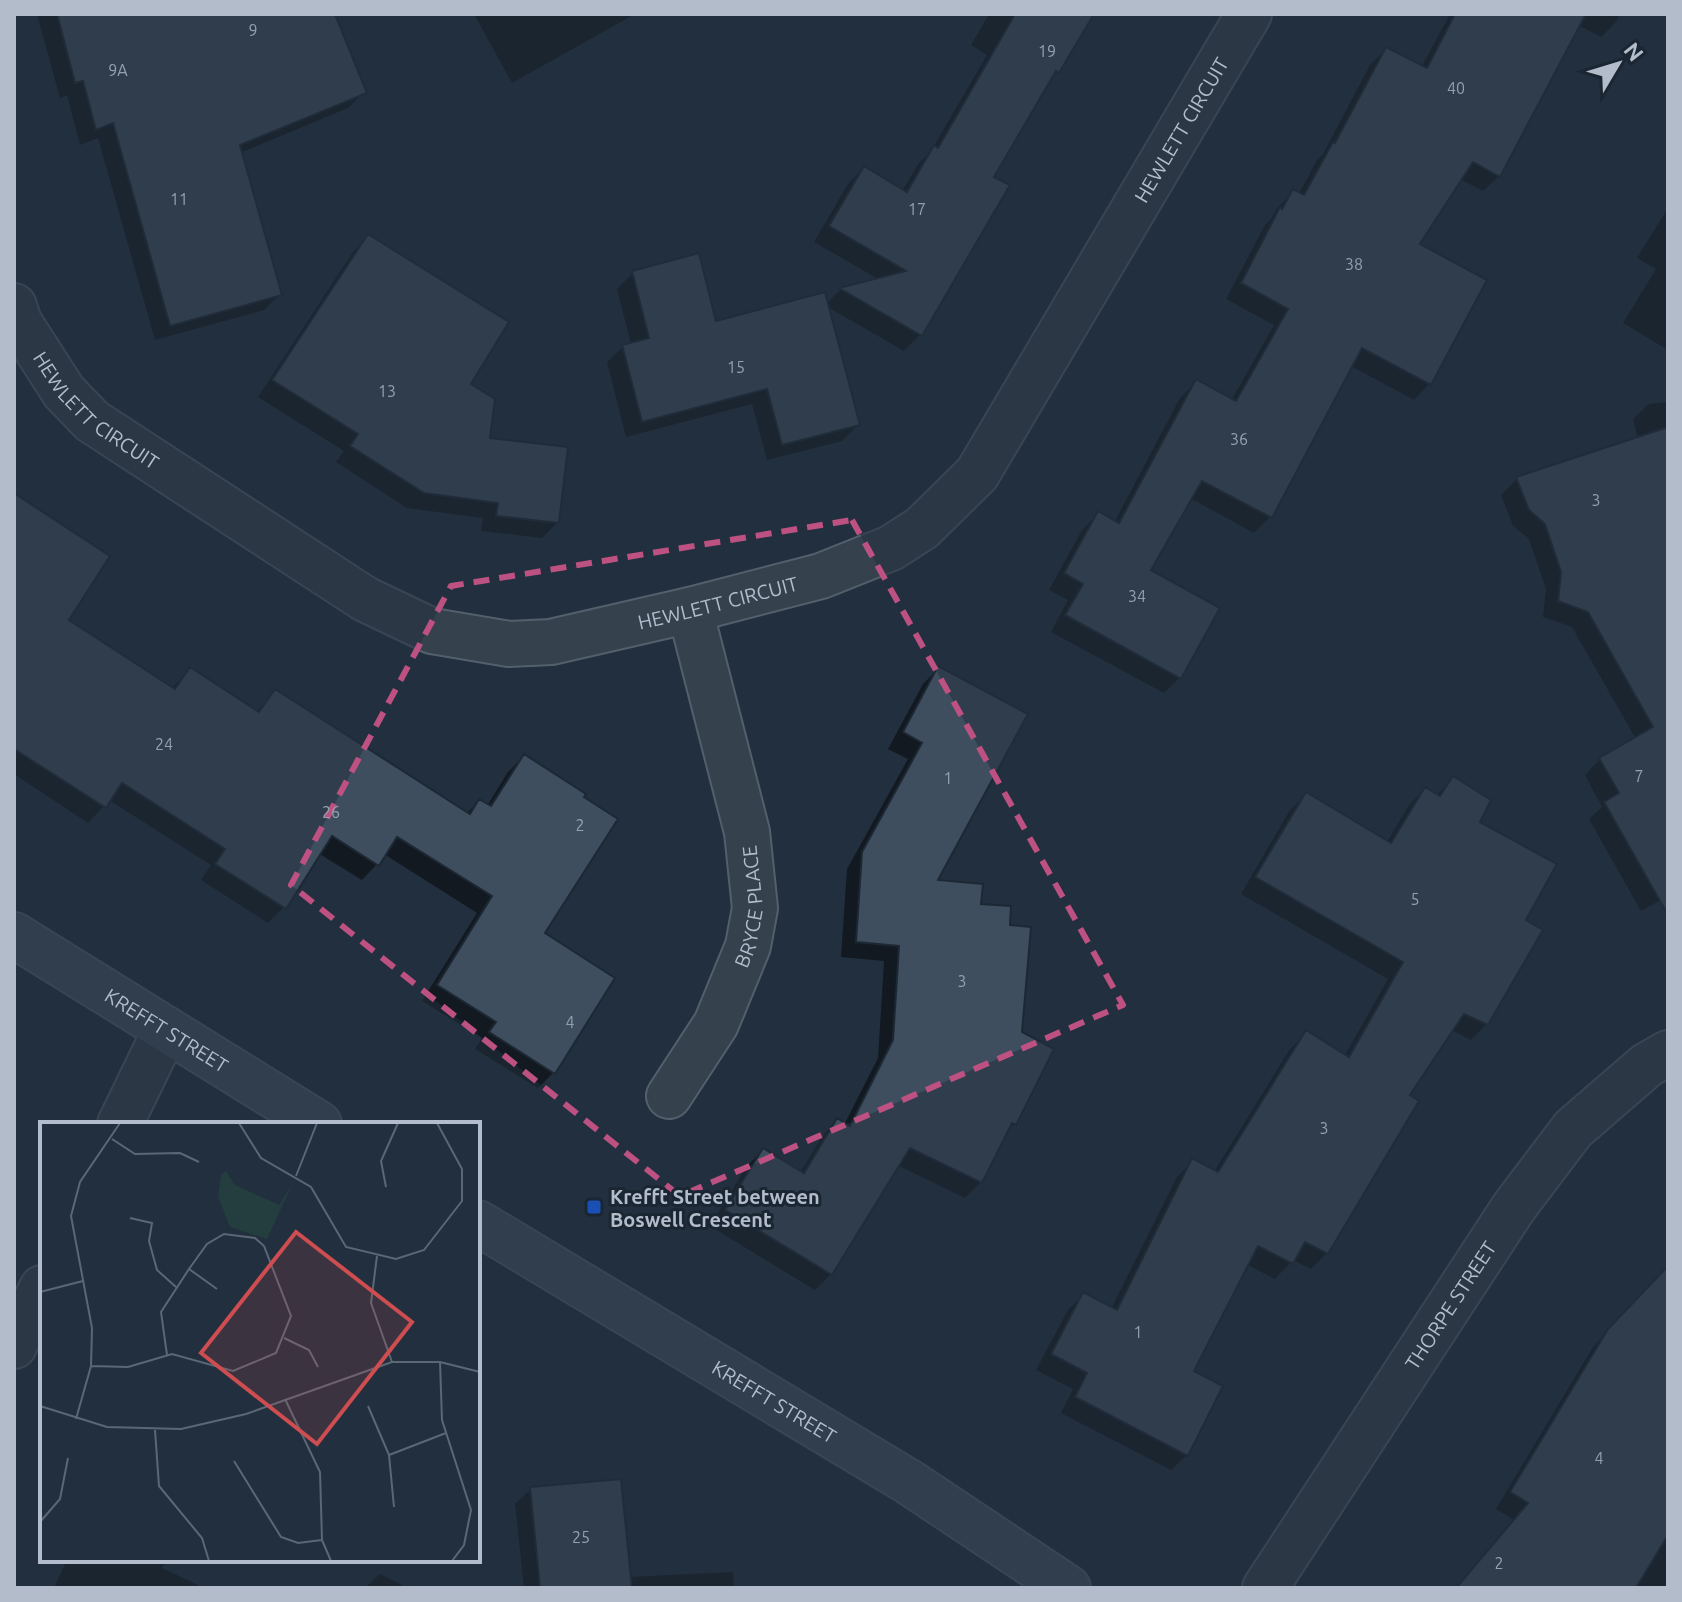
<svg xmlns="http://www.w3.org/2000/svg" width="1682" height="1602" viewBox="0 0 1682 1602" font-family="Ubuntu,sans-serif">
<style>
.shadow{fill:#0007}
.building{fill:#3e4e5e;stroke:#1d2835;stroke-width:2}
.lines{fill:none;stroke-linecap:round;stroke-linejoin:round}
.street-casing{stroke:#545f6c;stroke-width:48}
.secondary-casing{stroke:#545f6c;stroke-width:48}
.street{stroke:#36414e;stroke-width:44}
.secondary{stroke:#445062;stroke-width:44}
.marked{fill:none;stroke:#bc5182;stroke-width:6;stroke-dasharray:16 10;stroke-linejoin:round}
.transit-dot{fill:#1a4fb4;stroke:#1b2633;stroke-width:3}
.labels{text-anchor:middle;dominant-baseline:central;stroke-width:6;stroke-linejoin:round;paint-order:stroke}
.number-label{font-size:16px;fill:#95a0af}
.street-label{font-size:20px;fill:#b2bcca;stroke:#1b2633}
.poi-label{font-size:20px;font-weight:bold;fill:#b2bcca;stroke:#1b2633;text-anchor:start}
.inset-road{fill:none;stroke:#5c6776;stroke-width:2}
.view{fill:#cd4d50;fill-opacity:0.15;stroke:#cd4d50;stroke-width:4}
.inset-edge{fill:none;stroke:#b2bcca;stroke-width:4}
</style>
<rect width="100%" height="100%" fill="#222f3e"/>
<path class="shadow" d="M37 14H333L364 92 348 108 240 153 280 294 264 310 155 340 98 138 80 145 67 95 60 98Z
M474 14H635L512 83Z
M989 14H1092L1057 72 1049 80 991 178 1007 186 920 335 904 351 826 306 858 425 842 441 767 460 752 404 626 437 607 362 623 347 631 344 617 289 633 273 715 323 826 304 840 290 880 280 814 242 848 184 864 168 902 191 919 163 931 151 987 55 971 45Z
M1450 14H1620L1616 22 1601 37 1578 25 1499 176 1483 191 1460 179 1417 245 1429 384 1414 400 1351 366 1270 517 1254 533 1190 498 1149 571 1179 678 1164 693 1051 632 1068 600 1049 590 1082 530 1098 514 1114 523 1180 398 1196 382 1231 401 1274 325 1226 299 1265 225 1271 219 1277 208 1293 192 1299 194 1317 160 1323 154 1370 65 1386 49 1421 68Z
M1668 208V350L1623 323 1656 269 1637 258Z
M368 236 468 384 488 439 558 522 542 538 481 531 483 518 407 508 336 462 344 451 258 397 353 252Z
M1668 402V896L1641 911 1589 819 1602 807 1585 775 1600 759 1636 739 1572 627 1543 617 1546 589 1529 539 1513 526 1501 495 1517 479 1638 439 1633 419 1649 404Z
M14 495 66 621 171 689 190 669 256 712 275 692 466 814 479 801 487 806 508 772 524 756 542 934 553 1073 538 1088 475 1049 482 1038 422 1001 477 913 384 854 377 864 362 880 318 853 284 907 268 923 201 880 211 865 109 800 88 823 14 774Z
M939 668 935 882 979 906 1014 1124 1005 1133 981 1182 965 1198 897 1165 831 1274 815 1290 710 1226 747 1166 763 1150 800 1173 822 1137 837 1121 844 1125 878 1058 884 961 841 957 847 869 908 759 888 749 923 684Z
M1453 778 1478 823 1524 921 1487 1024 1471 1040 1451 1030 1407 1096 1327 1253 1311 1269 1293 1260 1275 1279 1246 1264 1191 1372 1187 1455 1171 1470 1061 1413 1073 1389 1036 1370 1068 1310 1084 1294 1111 1309 1177 1177 1193 1161 1214 1172 1290 1049 1306 1033 1344 1057 1388 979 1241 894 1290 810 1306 795 1387 842 1409 805 1425 789 1436 796Z
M1668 1269V1588H1457L1514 1520 1496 1509 1593 1347Z
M531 1489 629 1577 733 1572 734 1588H524L515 1504Z
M67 1560H168L162 1568 204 1588H54Z
M380 1574 408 1588H365Z"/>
<path class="building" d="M57 14H335L367 93 240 145 282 295 170 326 113 123 96 130 83 81 75 83Z
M1015 14H1094L1059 73 1056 71 994 177 1010 185 922 336 839 288 906 271 829 226 864 166 907 192 934 145 938 148Z
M1455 14H1586L1500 177 1473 162 1420 244 1487 280 1431 385 1362 348 1272 518 1202 481 1151 570 1220 608 1181 679 1065 615 1083 584 1064 573 1098 511 1119 523 1196 379 1236 401 1288 309 1241 283 1280 207 1282 209 1293 189 1304 195 1333 142 1335 143 1386 47 1427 68Z
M368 234 509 322 471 384 495 399 490 438 568 447 559 523 496 516 498 503 424 493 350 446 358 434 272 380Z
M699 253 716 321 825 292 860 425 782 445 767 389 642 422 622 345 649 338 632 271Z
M1668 427V915L1604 802 1619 793 1599 758 1653 727 1588 612 1558 601 1561 572 1545 524 1529 510 1516 477Z
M14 493 110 556 69 620 175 689 190 667 259 712 275 689 470 814 479 799 491 806 524 754 586 794 584 797 618 819 545 933 615 978 555 1074 489 1032 496 1022 437 985 492 896 397 837 379 866 332 836 286 909 215 864 225 849 122 783 106 808 14 749Z
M938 666 1028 714 938 880 983 884 981 904 1011 906 1010 925 1031 927 1022 1032 1054 1049 1016 1125 1012 1123 982 1183 910 1148 832 1275 725 1210 763 1148 804 1173 837 1118 850 1126 893 1040 899 946 856 942 862 852 922 743 903 732Z
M1453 776 1491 800 1480 822 1557 864 1526 920 1543 930 1488 1025 1464 1014 1410 1095 1419 1101 1328 1254 1305 1242 1293 1264 1258 1246 1194 1371 1223 1386 1188 1456 1075 1397 1087 1373 1051 1354 1083 1292 1117 1310 1192 1158 1218 1172 1306 1030 1349 1057 1403 962 1255 877 1306 792 1391 843 1425 787 1440 796Z
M1668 1266V1535L1636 1588H1456L1528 1503 1510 1492 1608 1329Z
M621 1479 632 1588H540L530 1487Z"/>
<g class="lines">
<g class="street-casing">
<g id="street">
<path id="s1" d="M14 306 19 322 64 392 92 421 365 599 432 631 509 644 551 642 690 610 821 576 891 548 922 528 977 474 1249 14"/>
<path id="s2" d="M669 1096 716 1024 748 946 755 908 747 832 690 610"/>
<path d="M120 1124 166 1029"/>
<path d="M14 1346 42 1288"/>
<path id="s3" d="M1265 1588 1514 1207 1573 1129 1647 1065 1668 1053"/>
</g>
</g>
<g class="secondary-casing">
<g id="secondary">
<path id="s4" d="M14 935 319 1124"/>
<path id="s5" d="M478 1223 909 1482 1068 1588"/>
</g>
</g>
<use href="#street" class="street"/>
<use href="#secondary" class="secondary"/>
</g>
<path d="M0 0H1682V1602H0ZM852 520 1123 1005 680 1196 291 885 451 586Z" fill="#222f3e" fill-opacity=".55" fill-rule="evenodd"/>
<path class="marked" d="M852 520 1123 1005 680 1196 291 885 451 586Z"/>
<rect class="transit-dot" x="586" y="1199" width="16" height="16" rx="4"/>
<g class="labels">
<g class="number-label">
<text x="253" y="30">9</text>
<text x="1047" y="51">19</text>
<text x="118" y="70">9A</text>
<text x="1456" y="88">40</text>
<text x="179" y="199">11</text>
<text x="917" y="209">17</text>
<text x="1354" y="264">38</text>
<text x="736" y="367">15</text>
<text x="387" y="391">13</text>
<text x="1239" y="439">36</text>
<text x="1596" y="500">3</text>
<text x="1137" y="596">34</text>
<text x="164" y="744">24</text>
<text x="1639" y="776">7</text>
<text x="948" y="778">1</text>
<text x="331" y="812">26</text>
<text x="580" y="825">2</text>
<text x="1415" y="899">5</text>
<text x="962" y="981">3</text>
<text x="570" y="1022">4</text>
<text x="1324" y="1128">3</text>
<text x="1138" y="1332">1</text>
<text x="1599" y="1458">4</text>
<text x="581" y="1537">25</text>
<text x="1499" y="1563">2</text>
</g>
<g class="street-label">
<text stroke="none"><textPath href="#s1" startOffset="1528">HEWLETT CIRCUIT</textPath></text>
<text stroke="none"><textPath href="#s1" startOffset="136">HEWLETT CIRCUIT</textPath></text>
<text stroke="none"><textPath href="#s1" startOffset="832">HEWLETT CIRCUIT</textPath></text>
<text stroke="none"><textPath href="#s2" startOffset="210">BRYCE PLACE</textPath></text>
<text stroke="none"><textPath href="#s4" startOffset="180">KREFFT STREET</textPath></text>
<text stroke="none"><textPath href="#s3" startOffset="338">THORPE STREET</textPath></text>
<text stroke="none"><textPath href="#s5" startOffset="346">KREFFT STREET</textPath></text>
</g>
<g class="poi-label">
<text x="610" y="1196">Krefft Street between<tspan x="610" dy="23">Boswell Crescent</tspan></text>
</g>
</g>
<g transform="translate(40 1122)">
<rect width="440" height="440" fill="#222f3e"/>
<path d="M186 49 195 63 239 83 253 61 227 117 190 105 178 75 181 52Z" fill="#243d3f"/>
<path class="inset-road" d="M199 1 221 36 271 65 306 125 356 137 384 128 422 79V47L397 1M72 17 95 32 140 31 159 40M256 54 277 1M346 65 341 39 358 1M90 96 112 101 109 119 117 148 136 165M337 134 331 181 352 240M0 170 43 159M244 216 269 228 278 245M127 233 121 190 149 147 177 167M400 240 402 298 431 388 424 423 412 439M51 244 88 245 132 232 193 249 236 231 251 194 224 124 215 116 184 112 167 122 149 147M245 277 280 350 282 418 291 439M0 284 67 305 141 307 206 292 352 240H400L440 250M328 284 349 333 354 385M36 297 51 244 52 206 31 94 40 60 80 1M115 308 119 364 162 416 169 439M349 333 406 311M194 339 241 415 258 421 282 418M0 400 20 377 28 336"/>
<path class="view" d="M256 110 372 200 277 322 161 231Z"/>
<rect width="440" height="440" class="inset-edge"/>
</g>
<rect width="1682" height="1602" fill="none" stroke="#b2bcca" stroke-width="32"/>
<g transform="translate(1618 64) rotate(52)" stroke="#1b2633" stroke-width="6" paint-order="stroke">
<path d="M0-6L14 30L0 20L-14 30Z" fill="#b2bcca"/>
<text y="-12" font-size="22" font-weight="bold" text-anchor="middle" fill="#b2bcca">N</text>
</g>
</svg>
